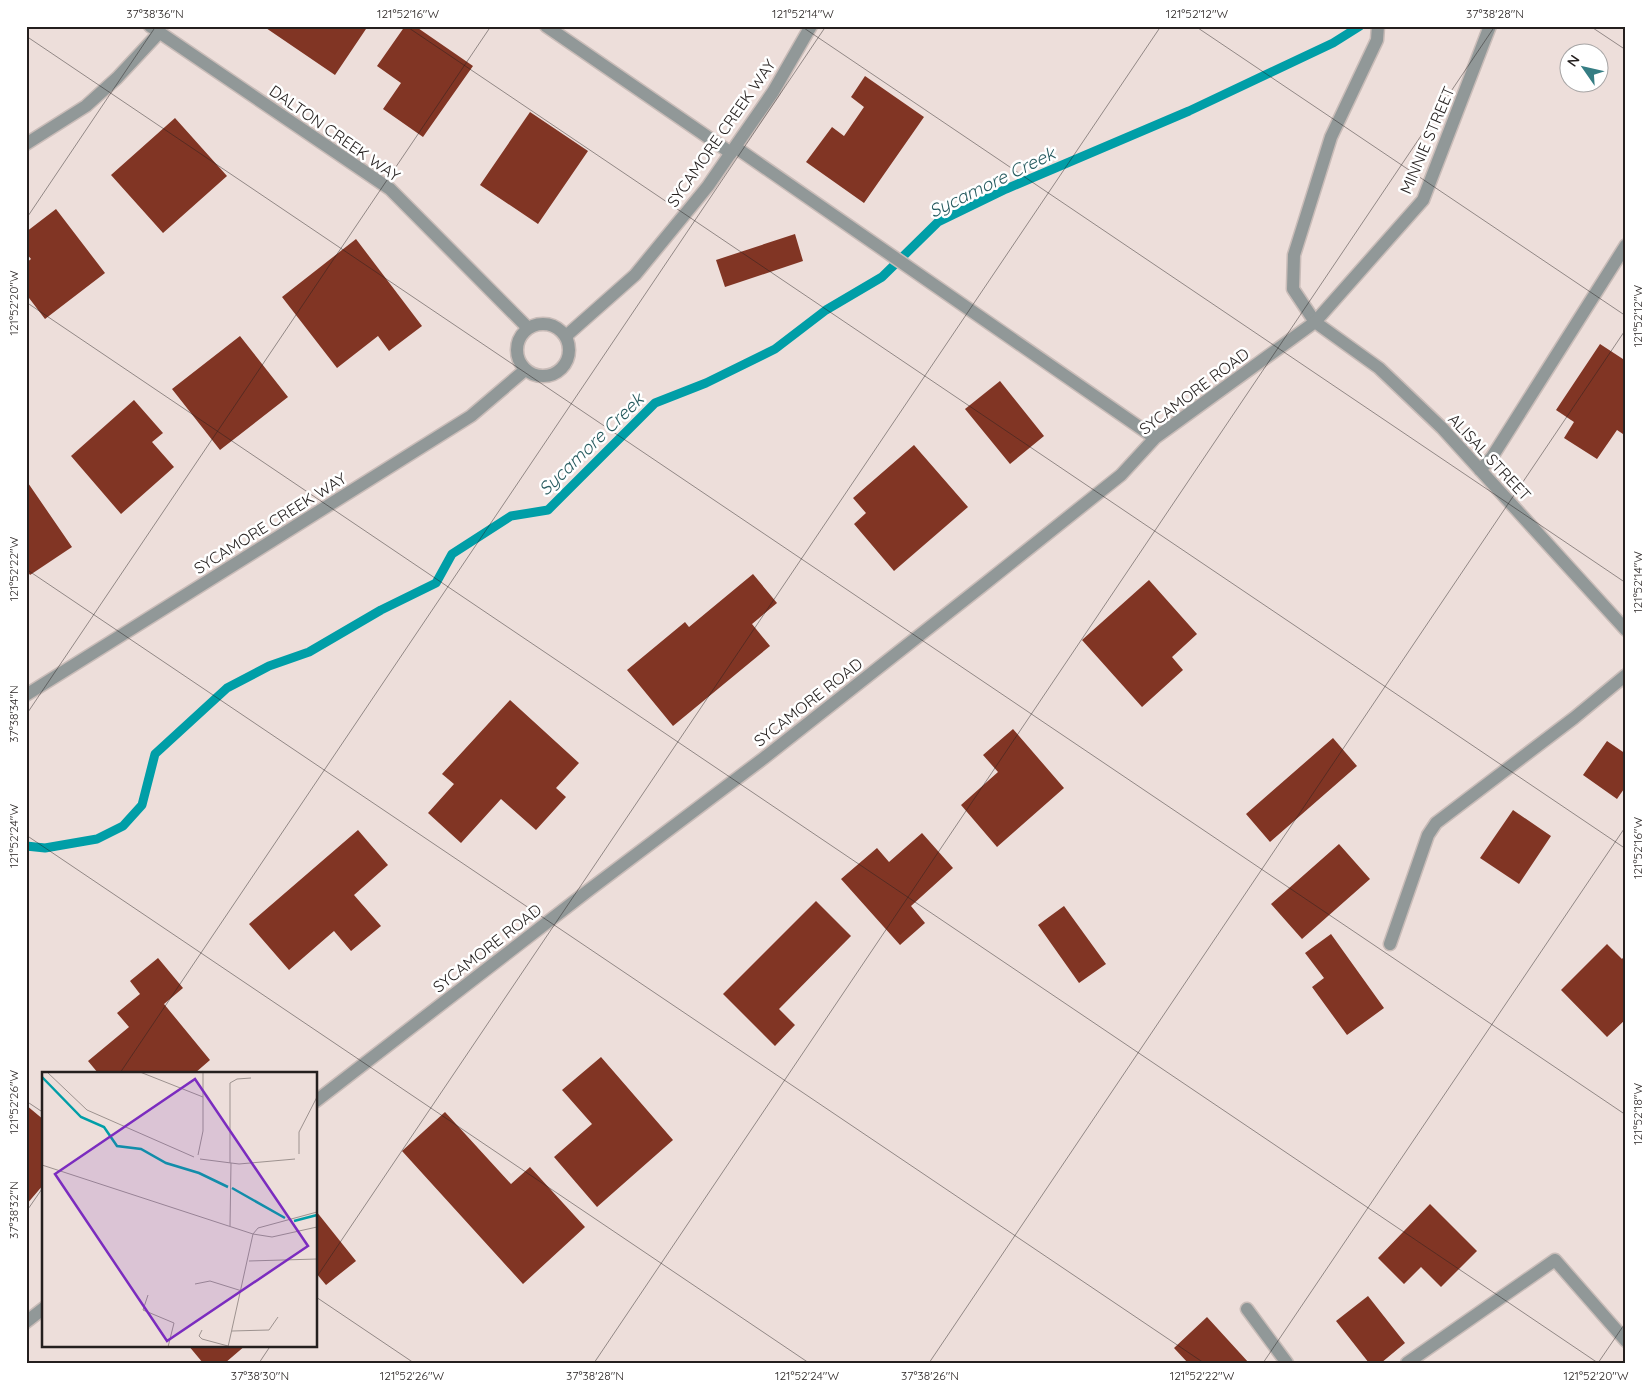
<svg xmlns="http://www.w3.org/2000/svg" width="1652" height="1389" viewBox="0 0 1652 1389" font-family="Quicksand,sans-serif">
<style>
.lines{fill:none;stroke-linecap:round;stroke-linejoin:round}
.stream{stroke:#009ea7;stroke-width:9}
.building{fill:#813524}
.lane-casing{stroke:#c9bcb8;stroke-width:15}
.street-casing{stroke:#c9bcb8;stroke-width:15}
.lane{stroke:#919898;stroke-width:12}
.street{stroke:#919898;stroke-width:12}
.ticks{fill:none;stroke:#241f1e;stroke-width:1;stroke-opacity:0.45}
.labels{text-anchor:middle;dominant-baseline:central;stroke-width:5;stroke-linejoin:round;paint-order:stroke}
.street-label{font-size:16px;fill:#241f1e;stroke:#fff}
.water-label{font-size:18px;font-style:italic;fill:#285c60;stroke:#fff}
.inset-river{fill:none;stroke:#009ea7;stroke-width:2.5}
.inset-road{fill:none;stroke:#9d928f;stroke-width:1}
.view{fill:#7b2cbf;fill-opacity:0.15;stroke:#7b2cbf;stroke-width:2.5}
.inset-edge{fill:none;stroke:#241f1e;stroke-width:2.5}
.neatline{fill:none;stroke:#241f1e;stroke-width:2}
.ticks-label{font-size:12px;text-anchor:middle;fill:#241f1e}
</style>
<rect width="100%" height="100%" fill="#eddeda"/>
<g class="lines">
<path class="stream" d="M26 846 45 848 97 839 123 826 142 805 155 754 227 688 269 666 309 652 381 610 436 583 452 554 511 516 548 510 655 403 706 383 775 349 826 310 882 277 938 222 1006 189 1189 111 1333 43 1360 26"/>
</g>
<path class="building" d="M263 26H368L335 75Z
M405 26H415L473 66 423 137 383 109 401 83 377 66Z
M865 76 924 117 864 203 806 162 832 127 844 136 864 107 851 97Z
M530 112 588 151 538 224 480 185Z
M175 118 227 176 163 233 111 175Z
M56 209 105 273 45 319 26 294V263L31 259 26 253V232Z
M795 234 803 261 725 287 716 260Z
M356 239 422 326 389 351 378 336 337 368 282 297Z
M240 336 288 397 220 450 172 389Z
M1600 344 1626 361V436L1617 430 1597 459 1564 438 1574 422 1556 410Z
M1000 381 1044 436 1010 464 965 409Z
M134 400 163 433 152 442 174 467 121 514 71 456Z
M914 445 968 507 894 571 854 524 866 513 853 498Z
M26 480 72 547 30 575 26 569Z
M753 574 777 603 752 624 770 646 673 726 627 670 685 622 689 627Z
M1149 580 1197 634 1172 657 1183 670 1142 707 1082 640Z
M510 700 579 763 556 788 566 797 536 830 501 799 461 843 428 813 454 784 442 774Z
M1013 729 1064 788 997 847 961 805 998 772 983 755Z
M1333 738 1357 766 1270 842 1246 814Z
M1607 741 1626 754V786L1617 799 1583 775Z
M1513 810 1551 836 1519 884 1480 858Z
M358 830 388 865 354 895 381 926 351 951 334 931 289 970 249 924Z
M922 833 953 868 911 906 925 923 900 945 841 879 877 848 889 862Z
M1339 844 1370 879 1302 939 1271 904Z
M816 901 851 936 779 1009 795 1025 775 1046 723 994Z
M1064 906 1106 964 1079 983 1038 925Z
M1331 934 1384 1008 1347 1035 1312 987 1324 978 1305 953Z
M1607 944 1622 959 1626 954V1019L1607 1037 1561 990Z
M158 958 183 988 164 1004 210 1060 195 1073H98L88 1061 129 1027 117 1013 140 994 130 981Z
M601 1057 673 1140 597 1207 554 1157 592 1124 562 1090Z
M26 1105 44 1120V1168L42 1170 44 1172V1184L26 1205Z
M445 1112 511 1184 530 1167 585 1227 523 1284 402 1151Z
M1430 1204 1477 1251 1441 1287 1421 1267 1404 1284 1378 1258Z
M316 1211 356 1261 326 1285 316 1273Z
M1368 1296 1405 1343 1381 1363H1369L1336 1321Z
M1207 1317 1249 1363H1188L1174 1348Z
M188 1345H246L225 1363H203Z"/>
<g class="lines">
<g class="lane-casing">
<path id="lane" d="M546 26 731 153
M1315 322 1293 289 1294 255 1331 137 1377 40 1378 26
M1390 944 1428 835 1436 823 1574 718 1626 675
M1247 1309 1287 1363
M1407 1363 1555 1260 1626 1341"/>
</g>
<g class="street-casing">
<path id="street" d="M150 26 390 189 528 328
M26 144 86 106 117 78 159 33
M735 147 1155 438
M1315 322 1379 368 1442 428 1626 630
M517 350a26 26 0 1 1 52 0a26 26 0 1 1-52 0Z
M566 336 635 275 708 186 773 92 811 26
M1480 470 1492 457 1626 245
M26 695 471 416 525 370
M316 1101 589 890 764 758 982 586 1121 475 1155 438 1315 322 1423 200 1490 26
M26 1322 44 1308"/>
</g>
<use href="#lane" class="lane"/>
<use href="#street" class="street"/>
</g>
<path class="ticks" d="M406 26 1626 849M801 26 1626 583M1195 26 1626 316M1590 26 1626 50M26 36 1626 1115M26 219 156 26M26 302 1598 1363M26 569 1204 1363M26 715 491 26M26 835 809 1363M120 1073 826 26M26 1101 44 1113M26 1212 44 1186M316 1278 1161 26M316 1297 414 1363M259 1363 271 1345M594 1363 1495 26M929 1363 1626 329M1263 1363 1626 826M1598 1363 1626 1322"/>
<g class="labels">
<g class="street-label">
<text transform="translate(335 133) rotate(35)">DALTON CREEK WAY</text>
<text transform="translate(721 133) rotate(-55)">SYCAMORE CREEK WAY</text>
<text transform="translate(1427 140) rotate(-67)">MINNIE STREET</text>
<text transform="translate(1194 391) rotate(-37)">SYCAMORE ROAD</text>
<text transform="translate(1490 457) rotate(47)">ALISAL STREET</text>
<text transform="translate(270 523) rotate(-32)">SYCAMORE CREEK WAY</text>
<text transform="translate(808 702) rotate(-38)">SYCAMORE ROAD</text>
<text transform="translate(487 948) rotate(-38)">SYCAMORE ROAD</text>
</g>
<g class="water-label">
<text transform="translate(992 182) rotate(-26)">Sycamore Creek</text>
<text transform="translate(591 444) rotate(-44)">Sycamore Creek</text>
</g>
</g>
<g transform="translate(42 1072)">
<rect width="275" height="275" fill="#eddeda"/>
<path class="inset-river" d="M0 5 39 45 62 55 75 74 99 77 124 91 157 101 186 115M190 116 243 146M252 149 275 143"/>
<path class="inset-road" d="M5 0 45 38 152 85M98 0 161 25M257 82V60L275 25M156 83 161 59V0M158 87 197 92 253 87M188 91V11L195 7 209 6M0 93 211 162 230 165 275 155M188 154 189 91M211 162 216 156 275 140M207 189 275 187M153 212 168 209 200 219M106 223 101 238 132 251 126 275M160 258 157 264 160 267 186 274M190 259 227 258 236 245M186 275 211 162"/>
<path class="view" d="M153 7 266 174 125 269 13 102Z"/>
<rect width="275" height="275" class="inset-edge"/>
</g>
<rect width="1652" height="1389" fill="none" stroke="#ffffff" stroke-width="55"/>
<g transform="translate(1584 68) rotate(304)"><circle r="24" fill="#ffffff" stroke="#a7a5a5"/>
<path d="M0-4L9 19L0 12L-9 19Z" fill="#357d83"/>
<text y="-8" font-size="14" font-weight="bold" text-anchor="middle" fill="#241f1e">N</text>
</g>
<rect x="28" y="28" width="1596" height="1334" class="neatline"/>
<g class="ticks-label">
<text x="155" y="18">37°38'36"N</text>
<text x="408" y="18">121°52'16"W</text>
<text x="803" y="18">121°52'14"W</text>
<text x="1197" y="18">121°52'12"W</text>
<text x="1495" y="18">37°38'28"N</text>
<text transform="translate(14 303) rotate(-90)" y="4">121°52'20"W</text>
<text transform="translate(1638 316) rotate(-90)" y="4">121°52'12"W</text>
<text transform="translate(14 569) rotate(-90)" y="4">121°52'22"W</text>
<text transform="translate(1638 582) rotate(-90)" y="4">121°52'14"W</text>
<text transform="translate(14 714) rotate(-90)" y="4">37°38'34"N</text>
<text transform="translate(14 836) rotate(-90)" y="4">121°52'24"W</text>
<text transform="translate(1638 848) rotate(-90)" y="4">121°52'16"W</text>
<text transform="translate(14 1102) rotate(-90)" y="4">121°52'26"W</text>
<text transform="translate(1638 1114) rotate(-90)" y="4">121°52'18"W</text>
<text transform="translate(14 1210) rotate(-90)" y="4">37°38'32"N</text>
<text x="260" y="1380">37°38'30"N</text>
<text x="412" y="1380">121°52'26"W</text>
<text x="595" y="1380">37°38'28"N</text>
<text x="807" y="1380">121°52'24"W</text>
<text x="930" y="1380">37°38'26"N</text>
<text x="1202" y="1380">121°52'22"W</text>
<text x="1596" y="1380">121°52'20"W</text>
</g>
</svg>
